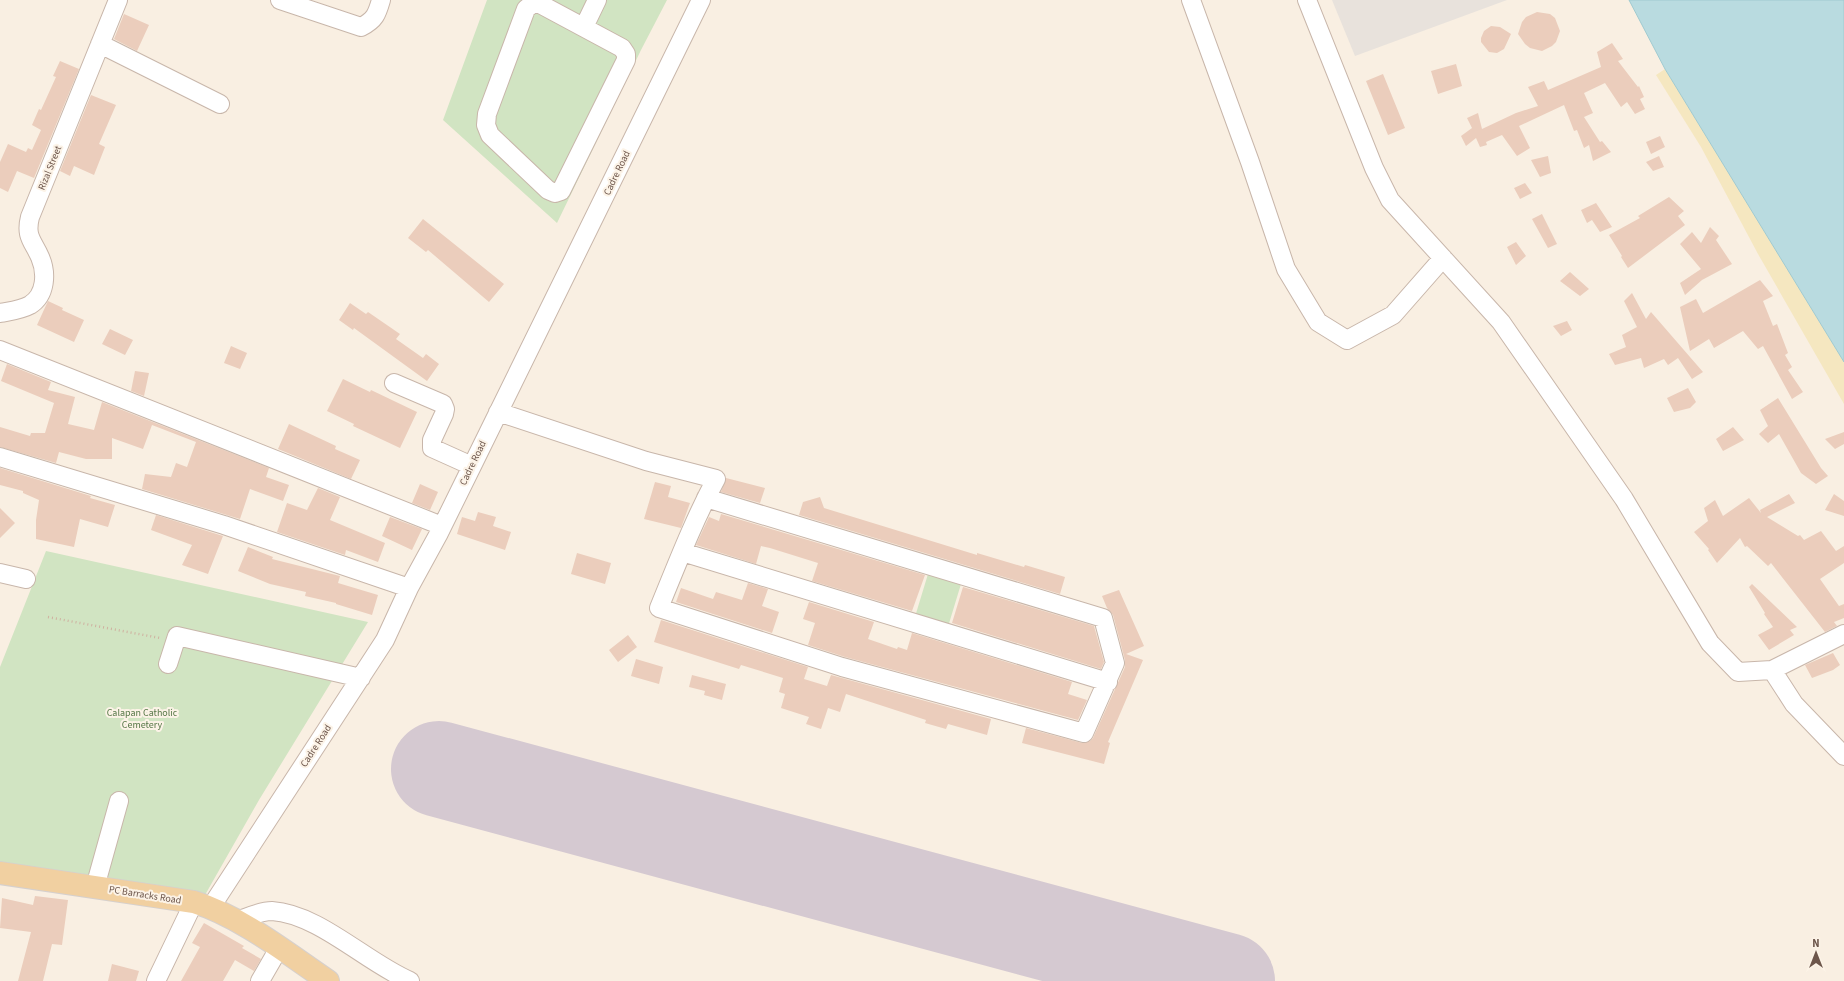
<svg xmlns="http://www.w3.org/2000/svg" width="1844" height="981" viewBox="0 0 1844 981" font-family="'Source Sans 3',sans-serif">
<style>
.industrial{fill:#e8e2dc}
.green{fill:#d1e4c2}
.sand{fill:#f5e7c0}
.water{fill:#b9dbe0;stroke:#a0cad0}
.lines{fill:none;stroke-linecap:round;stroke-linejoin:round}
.runway{stroke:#d5c9d1;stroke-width:96}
.building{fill:#ebcdbc}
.minor-casing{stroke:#c8b6aa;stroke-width:20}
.major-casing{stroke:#d6d0cd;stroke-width:24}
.path{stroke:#cfb1a0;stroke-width:2.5;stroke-dasharray:1 3;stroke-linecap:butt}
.minor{stroke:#fff;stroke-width:18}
.major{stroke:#f1d0a1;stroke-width:22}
.labels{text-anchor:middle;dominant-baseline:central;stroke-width:4;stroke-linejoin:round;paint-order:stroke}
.street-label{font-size:10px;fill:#6d564b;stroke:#fcf3e7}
.park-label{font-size:10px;fill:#577848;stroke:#fcf3e7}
</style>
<rect width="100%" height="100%" fill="#f9efe2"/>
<path class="industrial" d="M1332 0H1507L1355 56Z"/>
<path class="green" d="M487 0H667L641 50 557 223 443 120Z
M46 551 368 622 259 800 205 895 0 864V667Z
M928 574 961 584 947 630 914 620Z"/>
<path class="sand" d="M1665 69 1844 362V404L1758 254 1701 147 1656 75Z"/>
<path class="water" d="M1629 0H1844V362L1665 69Z"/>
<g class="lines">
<path class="runway" d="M439 769 1227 981"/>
</g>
<path class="building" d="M1537 12 1550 14 1555 18 1560 31 1556 42 1552 46 1542 51 1530 48 1525 44 1518 34 1522 22 1526 17Z
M124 14 149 25 137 51 114 39Z
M1491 26 1500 27 1511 34 1504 49 1497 53 1489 52 1481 42V38L1484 31Z
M1612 43 1623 59 1618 61 1638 87 1639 86 1644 97 1640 99 1645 109 1635 114 1627 102 1621 107 1605 83 1584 93 1593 113 1584 117 1600 142 1602 141 1611 152 1593 161 1589 145 1584 148 1577 130 1574 131 1564 105 1519 126 1530 148 1517 156 1502 135 1486 142 1487 145 1480 147 1476 138 1466 146 1461 136 1472 128 1467 118 1478 113 1482 129 1516 113 1538 106 1528 87 1544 81 1548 90 1601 67 1597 52Z
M60 61 79 69 34 178 17 171 8 192 0 188V162L8 144 26 152 28 148 32 150 41 130 32 125 39 109 41 110 56 77 53 76Z
M1456 64 1462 86 1438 94 1431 71Z
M1383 74 1405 128 1388 135 1366 81Z
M91 95 116 105 99 144 105 147 94 175 74 166 70 176 60 171Z
M1660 136 1665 147 1651 154 1646 142Z
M1548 156 1551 173 1540 177 1531 160Z
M1659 156 1664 167 1653 171 1646 162Z
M1525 183 1532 193 1520 199 1514 188Z
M1669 197 1684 211 1678 216 1685 225 1628 268 1621 257 1622 256 1609 235 1640 218 1638 216Z
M1596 203 1612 227 1600 232 1592 220 1587 223 1581 210Z
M1542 214 1557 244 1548 248 1532 219Z
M423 219 504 284 489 302 428 250 426 252 408 238Z
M1710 227 1719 236 1716 240 1732 264 1702 280 1685 295 1680 283 1701 269 1680 244 1692 232 1701 243Z
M1516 242 1526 256 1516 265 1507 247Z
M1570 272 1589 289 1580 296 1560 281Z
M1760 280 1773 296 1763 301 1773 326 1777 324 1788 353 1785 355 1792 367 1788 370 1803 392 1792 399 1763 346 1758 349 1743 331 1714 348 1709 339 1690 351 1680 307 1696 299 1703 313Z
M1632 293 1646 319 1651 312 1703 372 1692 379 1678 358 1668 365 1664 359 1644 368 1641 358 1615 365 1609 354 1626 347 1622 335 1637 327 1624 301Z
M48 301 63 308 62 310 84 320 74 342 37 325Z
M350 303 366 314 368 312 400 334 396 339 423 358 426 354 439 364 427 381 354 328 353 330 339 320Z
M1567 321 1572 330 1561 336 1553 326Z
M110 329 133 340 125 355 102 344Z
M231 346 247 353 240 369 224 363Z
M7 364 51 382 48 390 75 397 68 424 94 430 102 402 269 468 266 477 289 485 283 501 250 489 240 519 142 489 145 474 171 477 176 463 187 467 196 442 152 425 143 449 112 438V459H86L59 452 56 463 0 447V427L30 436 31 433H45L54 403 1 381Z
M135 371 149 373 144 396 131 391Z
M343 379 370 392 371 390 417 412 400 448 353 426 354 424 327 411Z
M1688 388 1696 402 1690 408 1674 412 1667 398Z
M1778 398 1821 468 1828 476 1816 484 1801 473 1779 434 1768 443 1759 434 1768 426 1760 410Z
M289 424 336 446 335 449 360 460 351 479 278 449Z
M1733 427 1744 440 1723 451 1716 439Z
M1844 432V444L1835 449 1825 439Z
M0 468 91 496 90 498 115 505 108 527 80 519 74 547 36 539V520L39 500 23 493V491L0 485Z
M726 478 765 488 760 503 721 492Z
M655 482 671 486 668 497 690 503 681 528 644 519Z
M420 484 438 492 430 510 412 503Z
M318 488 340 497 330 520 385 543 378 562 346 550 345 555 277 532 287 503 307 510Z
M1789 494 1795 503 1767 517 1798 536 1800 535 1804 540 1821 531 1836 551 1844 546V563L1820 579 1839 606 1844 604V618L1834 622 1837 626 1825 632 1771 563 1768 566 1747 546 1745 547 1740 538 1717 563 1708 550 1709 549 1694 532 1708 521 1704 508 1715 500 1723 516 1749 498 1761 513 1760 510Z
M1834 494 1844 501V516L1825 510Z
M820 497 824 508 977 555V553L1024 567 1025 565 1065 577 1060 594 799 515 803 502Z
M0 508 15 523 0 538Z
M478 512 496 517 493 526 511 532 505 550 457 534 462 517 475 521Z
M721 514 925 575 912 611 812 581 818 563 770 548 761 546 756 564 696 545 709 517 719 521Z
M156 515 223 536 208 574 182 565 192 545 151 530Z
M390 517 422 529 412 550 382 536Z
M248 547 273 557 272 559 340 576 338 583 378 595 372 615 336 604V603L305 596 306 592 270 584 238 571Z
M577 553 611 563 605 584 571 574Z
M748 583 768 589 762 606 779 612 772 633 676 602 681 588 713 599 716 592 742 600Z
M1752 584 1797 627 1790 630 1794 635 1769 650 1758 635 1773 627 1764 614 1765 613 1749 587Z
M963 587 1094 626 1104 662 1101 669 952 623Z
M1119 590 1144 646 1126 654 1143 660 1108 742 1110 743 1104 764 1022 743 1026 728 1082 743 1090 741 1093 738 1125 667V660L1113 615 1107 608 1102 596Z
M809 602 874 622 868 639 897 649 898 647 907 650 912 633 1072 682 1068 694 1087 700 1078 720 845 657 808 645 815 623 803 619Z
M661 620 808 667 804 679 827 686 831 675 991 719 987 735 948 724 946 729 925 723 926 720 846 694 840 712 828 708 821 729 806 724 809 717 781 708 785 694 779 692 783 678 741 665 739 669 654 642Z
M628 635 637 647 618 662 609 650Z
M1833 653 1840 665 1833 670 1812 678 1805 665Z
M636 659 663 667 659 684 631 676Z
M692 675 726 684 722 700 704 695 705 691 689 687Z
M35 896 68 900 62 945 52 944 43 981H18L31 932 0 928 2 898 33 905Z
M204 923 244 946 242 948 261 959 254 971 235 960 223 981H181L200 947 192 943Z
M112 964 139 971 136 981H108Z"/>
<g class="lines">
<g class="minor-casing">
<path id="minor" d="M280 0 361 27C375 20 377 14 381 0
M1191 0 1250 162 1286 269 1318 322 1347 340 1393 315 1443 258
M1307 0 1374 168 1390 200 1501 322 1624 499 1710 643 1738 672 1772 670 1844 634
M532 4H540L622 48 626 54V60L561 191 555 193 548 190 490 135 486 125 487 114 526 9Z
M584 27 597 0
M100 44 220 104
M0 313C10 311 21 310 30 305 46 295 47 273 40 257 33 241 25 237 30 217L118 0
M0 350 442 526
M394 383 443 404 445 409 444 414 432 440V448L472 466
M498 412 646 461 716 479C694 520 677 564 659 608L842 667 1084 733 1115 663 1103 618 706 498
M0 457 224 525 409 588
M682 552 1108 682
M0 573 26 579
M168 664 177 636 361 678
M1772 670 1794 704 1844 756
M95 887 119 801
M211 907 385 640 409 588 438 535 472 466 701 0
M237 921C248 917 260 911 272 911 319 914 367 963 410 981
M156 981 194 902
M260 981 279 948"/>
</g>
<g class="major-casing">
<path id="major" d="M0 873 194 902C240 916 288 954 328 981"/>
</g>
<path class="path" d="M48 617 160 638"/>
<use href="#minor" class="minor"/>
<use href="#major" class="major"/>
</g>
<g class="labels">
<g class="street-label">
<text transform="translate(50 168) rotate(-68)">Rizal Street</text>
<text transform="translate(617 173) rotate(-64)">Cadre Road</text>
<text transform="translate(473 463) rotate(-64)">Cadre Road</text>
<text transform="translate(316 746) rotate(-57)">Cadre Road</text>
<text transform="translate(145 895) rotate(9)">PC Barracks Road</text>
</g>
<g class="park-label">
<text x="142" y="713">Calapan Catholic<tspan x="142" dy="12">Cemetery</tspan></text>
</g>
</g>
<g transform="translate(1816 953)" stroke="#fcf3e7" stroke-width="3" paint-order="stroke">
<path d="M0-3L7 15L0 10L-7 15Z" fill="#6d564b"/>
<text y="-6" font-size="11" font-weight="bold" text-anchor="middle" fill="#6d564b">N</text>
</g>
</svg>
